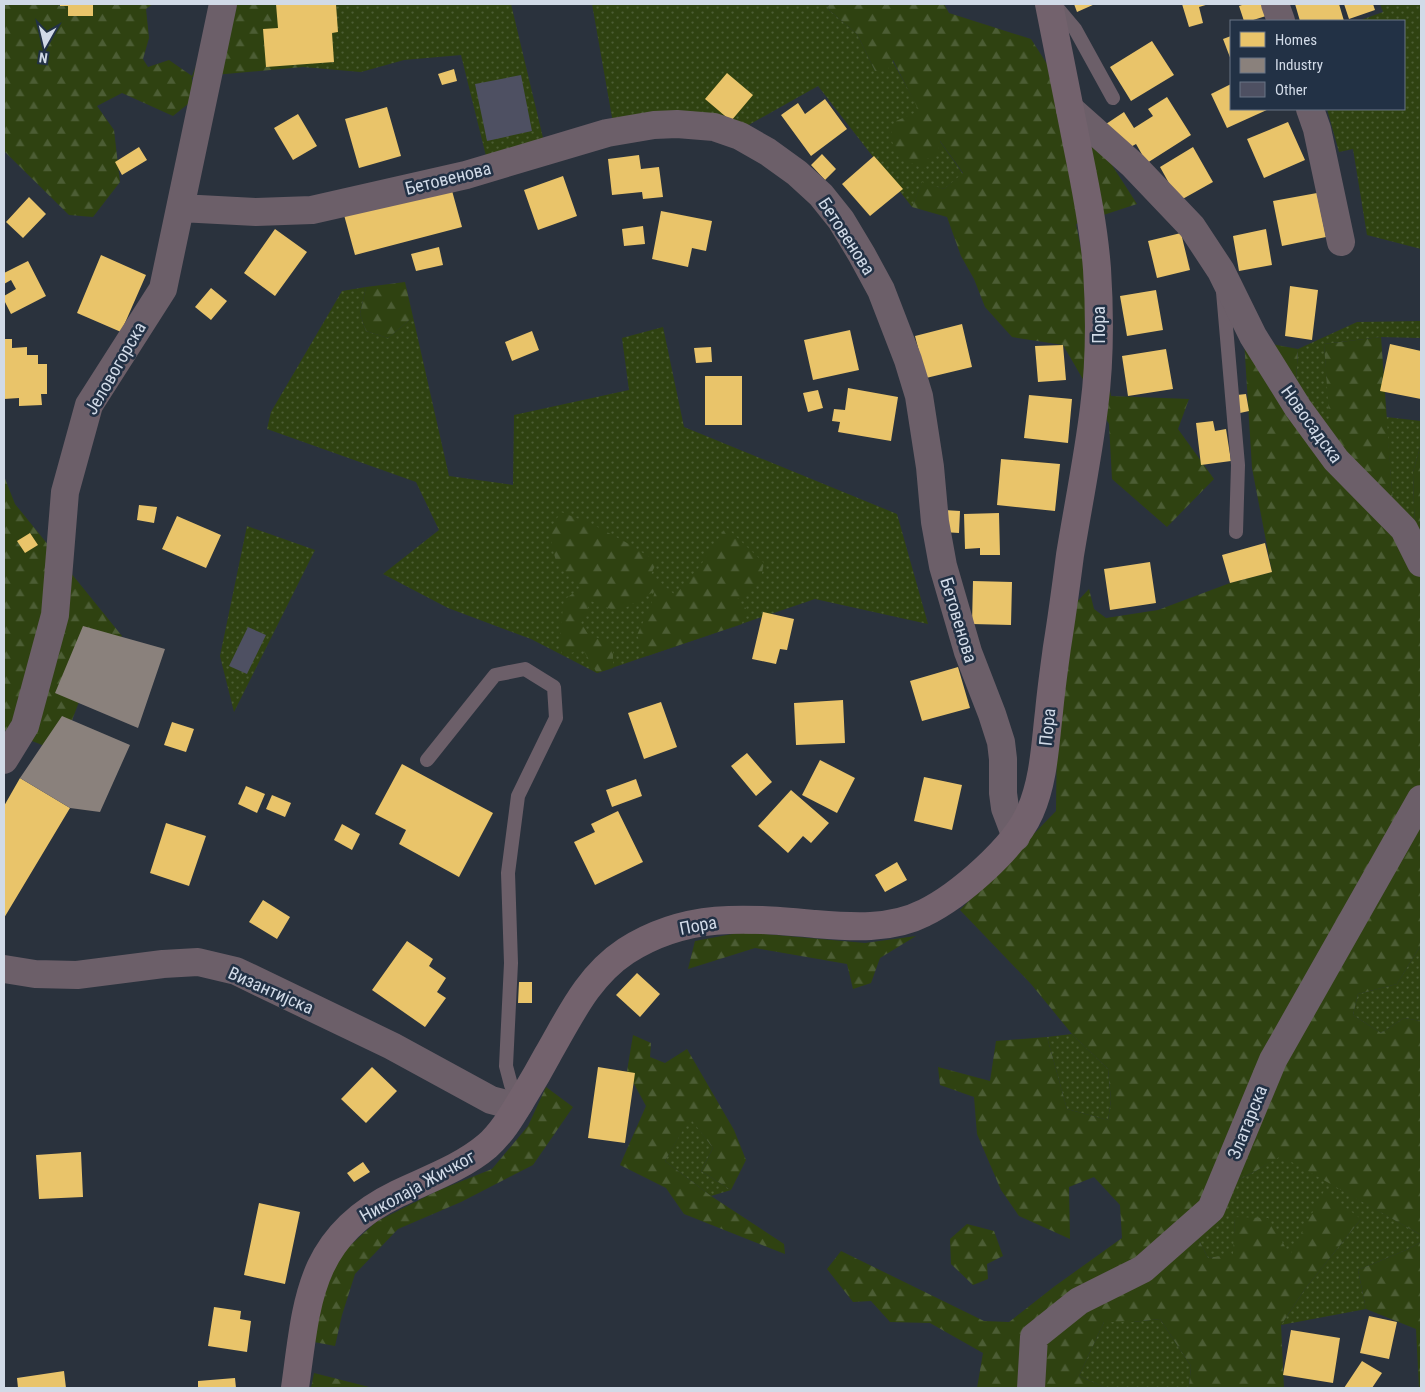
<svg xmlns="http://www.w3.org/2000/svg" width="1425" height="1392" viewBox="0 0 1425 1392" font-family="'Roboto Condensed',sans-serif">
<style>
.grass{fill:url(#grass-dots)}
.forest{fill:url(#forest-firs)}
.homes{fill:#e9c46a}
.industry{fill:#8a817c}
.building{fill:#4e5062}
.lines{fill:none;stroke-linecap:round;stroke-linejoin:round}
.lane{stroke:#6c5f69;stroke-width:14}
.street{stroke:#6c5f69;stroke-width:28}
.secondary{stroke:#73626d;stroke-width:28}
.labels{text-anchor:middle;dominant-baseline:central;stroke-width:5;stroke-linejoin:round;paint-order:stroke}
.street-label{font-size:18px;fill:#d1dae7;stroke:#223145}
</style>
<defs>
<pattern id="grass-dots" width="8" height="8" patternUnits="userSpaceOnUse" patternTransform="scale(1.25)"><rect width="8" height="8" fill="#2f4211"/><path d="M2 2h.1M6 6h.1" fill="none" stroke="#4c5d34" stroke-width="1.8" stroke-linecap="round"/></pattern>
<pattern id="forest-firs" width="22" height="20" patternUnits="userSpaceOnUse" patternTransform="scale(1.25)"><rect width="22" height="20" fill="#2f4211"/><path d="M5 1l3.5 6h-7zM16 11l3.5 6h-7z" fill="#4c5d34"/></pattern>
</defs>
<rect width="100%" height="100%" fill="#2a323d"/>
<path class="grass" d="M310 4H511L544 142 487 160 461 55 404 60 361 72 303 67 290 43Z
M592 4H827L829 10 857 34 875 71 892 60 920 111 926 159 939 140 963 174 944 189 922 183 912 207 818 86 745 127 613 123Z
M1380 4H1421V249L1367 235 1353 149 1339 152 1327 109H1404V21H1358L1383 12Z
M366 287 360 314 366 331 388 338 413 317 449 476 513 485 514 415 629 390 622 338 663 327 684 427 897 514 928 624 815 599 597 673 531 639 448 608 383 574 439 530 416 482 267 429 271 412 342 291Z
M1421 321V338L1381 337 1324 344 1331 429 1294 414 1298 349 1357 322Z
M1386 417 1421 421V444L1413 472 1416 576 1393 505Z
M247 526 315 550 234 712 220 656Z
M1421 947V1021L1404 1018 1381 1033 1353 1015 1358 994 1397 984 1419 948Z
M1072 1034 1108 1069 1111 1100 1108 1120 1067 1109 1047 1037Z
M690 1117 713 1148 701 1171 731 1190 711 1196 665 1161Z
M1281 1155 1421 1235V1242L1406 1250 1358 1270 1366 1309 1281 1325 1305 1289 1361 1219 1290 1255 1235 1217 1234 1255 1208 1258 1190 1223 1206 1196 1254 1172Z
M1160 1319 1191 1366 1189 1388H1106L1079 1376 1104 1322H1133Z"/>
<path class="forest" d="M4 4H58L60 6H68V16H92V4H153L146 9 149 38 143 59 148 67 169 60 192 76 220 4H310L290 43 303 67 192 77 193 100 173 116 122 93 97 106 114 130 120 182 93 217 69 215 4 151Z
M827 4H944L949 13 1031 39 1137 204 1076 224 1111 396 1189 399 1178 429 1214 479 1167 527 1112 479 1109 424 1063 345 1012 337 985 307 974 279 961 256 947 217 912 207 922 182 944 189 963 173 940 141 938 153 927 159 924 169 898 157 890 136 896 121 919 111 893 60 887 71H875L857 34 829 10Z
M405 282 413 317 388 338 366 331 360 314 366 287Z
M1381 337 1393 505 1416 573 1413 472 1421 444V947L1419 948 1397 984 1358 994 1353 1015 1381 1033 1404 1018 1421 1021V1235L1281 1156 1254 1172 1206 1196 1190 1223 1208 1258 1233 1254 1235 1217 1268 1218 1290 1255 1324 1191 1361 1219 1305 1289 1281 1325 1284 1388H1189L1191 1366 1160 1319 1133 1322H1104L1079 1376 1106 1388H977L983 1353 930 1323 890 1322 871 1301 853 1302 827 1269 841 1251 984 1321 1009 1322 1055 1286 1122 1238 1120 1205 1094 1177 1069 1187 1070 1239 1019 1216 1001 1190 977 1134 974 1097 940 1085 938 1067 990 1081 996 1041 1047 1037 1067 1109 1108 1120 1111 1100 1108 1069 1072 1034 1031 984 960 910 1056 811 1057 724 1070 609 1089 589 1094 609 1106 618 1158 610 1230 583 1272 572 1252 468 1244 339 1298 349 1294 414 1330 429 1324 344Z
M4 476 15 504 122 636 88 678 60 752 4 730Z
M561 512 594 525 629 544 657 562 651 574 675 595 700 566 726 527 764 563 760 583 736 600 746 608 742 624 647 656 637 635 651 605 655 591 618 612 591 601 581 623 588 634 613 644V668L597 673 583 650 562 655 560 632 564 600 580 588 556 561 552 546 550 529Z
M743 932 865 943 916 936 880 958 871 983 853 989 847 964 755 948 688 969 695 941Z
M633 1035 651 1043 650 1057 665 1063 687 1049 734 1130 746 1160 731 1190 701 1171 713 1148 690 1118 665 1161 711 1196 784 1244 785 1254 684 1214 666 1188 620 1165 646 1106 627 1071Z
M546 1087 573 1107 533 1165 461 1202 398 1229 355 1274 342 1315 335 1346 314 1342 320 1294 343 1252 376 1222 437 1191 492 1169 528 1126Z
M967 1224 994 1231 1003 1256 987 1264 988 1279 973 1285 951 1264 950 1239Z
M1421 1242V1388H1419L1416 1329 1366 1309 1358 1270 1406 1250Z
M314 1373 373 1388H311Z"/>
<path class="homes" d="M60 4H93V16H68V6H60Z
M276 4H336L338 32 332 33 334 62 266 67 263 29 278 28Z
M1074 4H1095L1077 12Z
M1182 4H1209L1199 7 1203 23 1189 27Z
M1245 4H1262L1266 16 1250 21H1244L1239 6Z
M1295 4H1339L1344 21H1300Z
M1344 4H1373L1375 10 1349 19Z
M1231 36V60L1223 39Z
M1152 41 1174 75 1131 101 1110 67Z
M454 69 457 81 442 85 438 74Z
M727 73 753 95 731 121 705 99Z
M1231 84V109H1269L1227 128 1211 94Z
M1167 97 1191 135 1147 163 1136 144 1127 149 1103 126 1124 112 1134 128 1153 116 1148 109Z
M825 99 847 129 811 156 781 115 798 103 805 114Z
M387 107 401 156 359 168 345 119Z
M298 114 317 146 293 160 274 128Z
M1288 122 1305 160 1264 178 1247 139Z
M139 147 147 160 122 175 115 162Z
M1193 147 1213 182 1179 201 1160 167Z
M822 154 836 169 825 180 811 165Z
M639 155 641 169 659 167 663 197 643 199 642 192 612 195 608 159Z
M874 156 903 189 870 216 842 184Z
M563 176 577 216 538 230 524 190Z
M451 187 462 227 355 255 344 215Z
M1317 193 1326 237 1282 246 1273 201Z
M29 197 46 214 23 238 6 222Z
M661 211 712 221 706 251 692 248 688 267 652 259Z
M643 226 645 244 624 246 622 229Z
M275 229 307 252 275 296 244 273Z
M1266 229 1272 265 1239 271 1233 236Z
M1181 233 1190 270 1157 278 1148 241Z
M439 247 443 265 416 271 411 254Z
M101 255 146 275 121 332 77 313Z
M28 261 46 296 11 314 4 300V296L16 289 11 280 4 284V273Z
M1290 286 1318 290 1312 340 1285 336Z
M211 288 227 301 211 320 195 307Z
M1156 290 1163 330 1127 336 1120 296Z
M962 324 972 367 926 378 915 336Z
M850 330 859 370 813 380 804 340Z
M532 331 539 350 512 361 505 342Z
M4 339H12V348L27 347V355H38V364H47V394H41L42 405 19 406V398L4 399Z
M1390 344 1421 351V399L1380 391Z
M1063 345 1066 380 1038 382 1035 346Z
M711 347 712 362 696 363 694 348Z
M1166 349 1173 389 1128 396 1122 356Z
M705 376H742V425H705Z
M848 388 898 397 891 441 838 432 840 422 832 421 834 409 845 410Z
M818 390 823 408 808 412 803 393Z
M1246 394 1249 411 1240 413 1237 395Z
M1029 395 1072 399 1068 443 1024 438Z
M1213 421 1215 431 1226 429 1231 461 1201 465 1196 423Z
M1001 459 1060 464 1055 511 997 505Z
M139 505 157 507 154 523 137 520Z
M944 510 960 511 959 533 943 532Z
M999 513 1000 555H980V548L965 549 964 514Z
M177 516 221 535 206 568 162 549Z
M30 533 38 545 25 553 17 541Z
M1265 543 1272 572 1230 583 1222 555Z
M1150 562 1156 603 1110 610 1104 569Z
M973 581 1012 582 1011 625 972 624Z
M763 612 794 619 787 650 780 649 776 664 752 659Z
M958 667 970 708 922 721 910 681Z
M843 700 845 743 796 745 794 703Z
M661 702 677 747 644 759 628 713Z
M172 722 194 729 186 752 164 745Z
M747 753 772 782 756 796 731 766Z
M820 760 855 778 837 813 802 795Z
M402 764 493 813 459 877 399 844 406 830 375 814Z
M924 777 962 785 952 830 914 821Z
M20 778 70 808 4 918V806Z
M636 779 642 796 612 807 606 790Z
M246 786 265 794 257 813 238 804Z
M791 790 829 823 811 843 803 836 788 853 758 826Z
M272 795 291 803 285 817 266 809Z
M618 811 643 862 595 885 574 842 595 832 591 824Z
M166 823 206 836 189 886 150 873Z
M342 824 360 834 352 850 334 840Z
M897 862 907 880 885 892 875 875Z
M263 900 290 917 277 939 249 922Z
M407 941 433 959 429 966 446 978 437 992 446 998 425 1027 372 990Z
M637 973 660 994 640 1017 616 995Z
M519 982H532V1003H518Z
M372 1067 397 1091 366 1123 341 1099Z
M598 1067 635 1073 625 1143 588 1138Z
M81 1152 83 1197 39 1199 36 1155Z
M363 1162 370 1172 354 1182 347 1173Z
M259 1203 300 1212 285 1284 244 1275Z
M214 1307 241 1311 240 1319 251 1321 247 1352 208 1346Z
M1369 1316 1397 1322 1389 1359 1360 1353Z
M1291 1330 1340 1338 1333 1383 1283 1375Z
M1362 1361 1382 1373 1372 1388H1344Z
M64 1371 66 1388H18L17 1378Z
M235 1378 236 1388H198V1381Z"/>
<path class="industry" d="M83 626 165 649 138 728 55 693Z
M62 716 130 745 100 812 70 808 20 778Z"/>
<path class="building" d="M521 75 532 131 487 141 475 84Z
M248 627 266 635 247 674 229 666Z"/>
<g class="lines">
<path class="lane" d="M1054 4 1075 29 1113 98
M1223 292 1238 465 1236 532
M427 760 495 675 525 669 554 687 556 718 518 796 508 873 511 963 506 1066 511 1085 519 1104"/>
<path class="street" d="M1275 4 1281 21
M1070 109 1133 165 1192 227 1221 271 1253 336 1298 408 1336 460 1404 529 1421 563
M1310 109 1317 129 1341 242
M180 208 256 212 312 210 466 175 607 133 654 125 677 124 714 127 740 136 768 152 797 173 821 195 841 220 862 255 881 290 908 360 919 396 930 467 935 522 943 566 968 652 992 714 1001 742 1003 759V793L1005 808 1016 837
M4 760 25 726 55 615 65 492 89 405 163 289 223 4
M4 969 35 974 77 975 163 964 198 962 236 971 392 1046 491 1100 510 1105 519 1104
M1031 1388 1034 1337 1079 1301 1143 1269 1211 1209 1273 1060 1421 799"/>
<path class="secondary" d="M295 1388C307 1302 308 1237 397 1194 426 1180 461 1168 487 1146 503 1132 514 1112 525 1094 533 1081 541 1067 548 1054 570 1016 588 976 626 951 687 912 746 918 815 924 851 927 891 930 924 913 959 896 1015 847 1030 812 1044 780 1045 745 1049 712 1051 690 1054 669 1057 647 1062 616 1066 586 1070 555 1078 506 1088 457 1094 408 1100 362 1100 315 1097 269 1094 229 1086 189 1078 150 1068 101 1059 52 1049 4"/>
</g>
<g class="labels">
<g class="street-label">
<text transform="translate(448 178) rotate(-14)">Бетовенова</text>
<text transform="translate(847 236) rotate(57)">Бетовенова</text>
<text transform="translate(1098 325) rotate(-90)">Пора</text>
<text transform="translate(115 368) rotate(-60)">Јеловогорска</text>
<text transform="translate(1312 424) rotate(54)">Новосадска</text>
<text transform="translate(959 620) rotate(73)">Бетовенова</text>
<text transform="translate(1047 727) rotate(-84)">Пора</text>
<text transform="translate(698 925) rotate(-11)">Пора</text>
<text transform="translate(271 990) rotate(24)">Византијска</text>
<text transform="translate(1247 1122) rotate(-68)">Златарска</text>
<text transform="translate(417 1186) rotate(-29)">Николаја Жичког</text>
</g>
</g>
<rect width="1425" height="1392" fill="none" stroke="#d1dae7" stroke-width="10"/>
<rect x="1230" y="20" width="175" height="90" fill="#223145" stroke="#687586"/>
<rect x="1240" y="32" width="25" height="15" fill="#e9c46a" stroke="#687586"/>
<text x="1275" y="45" font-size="15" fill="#d1dae7">Homes</text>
<rect x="1240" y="58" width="25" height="15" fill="#8a817c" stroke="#687586"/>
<text x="1275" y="70" font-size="15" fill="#d1dae7">Industry</text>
<rect x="1240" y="82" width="25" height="15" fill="#4e5062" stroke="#687586"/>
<text x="1275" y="95" font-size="15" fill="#d1dae7">Other</text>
<g transform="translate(45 45) rotate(188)" stroke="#223145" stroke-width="4" paint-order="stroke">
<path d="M0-4L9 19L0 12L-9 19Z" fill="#d1dae7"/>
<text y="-8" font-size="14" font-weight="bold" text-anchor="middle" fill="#d1dae7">N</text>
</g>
</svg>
